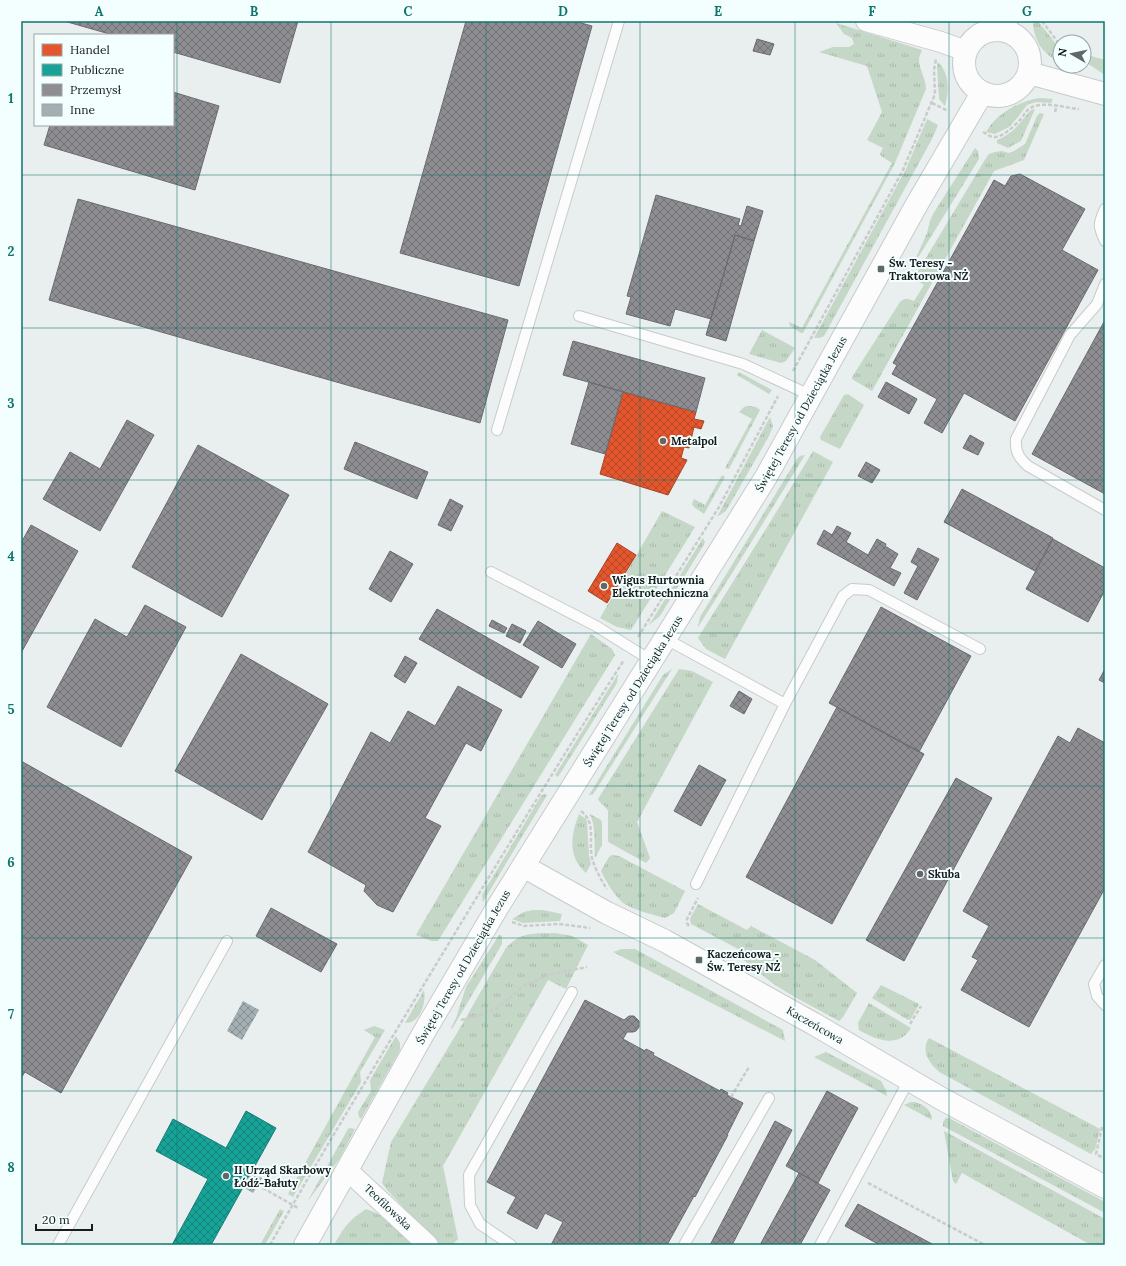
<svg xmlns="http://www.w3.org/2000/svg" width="1126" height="1266" viewBox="0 0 1126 1266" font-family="Lora,serif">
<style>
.grass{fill:url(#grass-tufts)}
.shops{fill:url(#shops-cross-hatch);stroke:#a74529}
.public{fill:url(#public-cross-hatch);stroke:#177a73}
.industry{fill:url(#industry-cross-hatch);stroke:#6a6b6f}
.building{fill:url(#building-cross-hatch)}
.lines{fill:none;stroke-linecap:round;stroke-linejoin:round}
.service-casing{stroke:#c7cbcb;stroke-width:12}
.minor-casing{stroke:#c7cbcb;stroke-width:22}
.tertiary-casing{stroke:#c7cbcb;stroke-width:24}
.path{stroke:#cacccc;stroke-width:2.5;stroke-dasharray:4 2;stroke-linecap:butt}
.service{stroke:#fcfcfc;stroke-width:10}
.minor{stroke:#fcfcfc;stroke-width:20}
.tertiary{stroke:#fcfcfc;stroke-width:22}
.grid{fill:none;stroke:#0f766e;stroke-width:1;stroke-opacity:0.55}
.poi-dot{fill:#616666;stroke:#f3feff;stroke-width:1.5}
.labels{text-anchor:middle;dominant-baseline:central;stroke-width:4;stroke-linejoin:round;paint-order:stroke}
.poi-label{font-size:11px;font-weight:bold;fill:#181c1c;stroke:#f3feff;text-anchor:start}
.street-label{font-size:11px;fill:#181c1c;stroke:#f3feff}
.neatline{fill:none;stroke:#0f766e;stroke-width:1.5}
.grid-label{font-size:13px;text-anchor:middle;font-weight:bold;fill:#0f766e}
</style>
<defs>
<pattern id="grass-tufts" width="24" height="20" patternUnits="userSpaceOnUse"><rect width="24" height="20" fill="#c5d7c6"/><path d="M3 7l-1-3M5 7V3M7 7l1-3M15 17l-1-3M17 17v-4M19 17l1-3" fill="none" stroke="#a8b8aa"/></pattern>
<pattern id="shops-cross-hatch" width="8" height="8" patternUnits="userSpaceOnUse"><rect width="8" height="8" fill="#e4572e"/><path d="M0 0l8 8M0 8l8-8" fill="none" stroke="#b84726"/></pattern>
<pattern id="public-cross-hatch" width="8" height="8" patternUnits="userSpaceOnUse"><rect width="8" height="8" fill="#17a398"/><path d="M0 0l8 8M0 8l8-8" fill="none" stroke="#14847b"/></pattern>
<pattern id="industry-cross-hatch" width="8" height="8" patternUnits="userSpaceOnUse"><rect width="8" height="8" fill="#8d8d92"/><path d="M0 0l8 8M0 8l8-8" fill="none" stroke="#727276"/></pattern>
<pattern id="building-cross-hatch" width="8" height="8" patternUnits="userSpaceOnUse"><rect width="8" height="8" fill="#a3afb3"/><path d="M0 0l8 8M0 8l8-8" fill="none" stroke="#848e91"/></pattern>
</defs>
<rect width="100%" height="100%" fill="#e9eeee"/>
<path class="grass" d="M1033 21H1038L1060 49V62C1043 55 1033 39 1033 21Z
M836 23 922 50C921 53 919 56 919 60 919 69 926 79 926 89L895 163 803 333H801L790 326 789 322 802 328 892 163 881 156 880 154 883 148 867 140 882 112 867 66 819 52 833 47H849L854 44 852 38 844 34Z
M1084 54 1105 60V75L1084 61Z
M938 62C950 74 949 91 945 106L939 99 937 66Z
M1039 98 1053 99 1051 103 1036 102 1027 105 1018 117 1009 127 995 134 986 132C997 113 1018 102 1039 98Z
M1035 109 1021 141 1008 148 997 143V140C1015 133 1019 123 1031 110Z
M1040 113 1044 114 1024 160 994 171 872 391 852 379V377L900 302C906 297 908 299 914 301L924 285 918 281 915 276 917 273 986 158 989 154 995 152 1002 151 1009 153 1014 151 1025 144 1037 116Z
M927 119 938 125 932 139 824 336 820 338H814L906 169Z
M975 148 978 151 979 159 919 256 916 258 927 233 930 221 933 214Z
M762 330 795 348 786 361 781 363 749 354Z
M739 372 772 390 769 394 737 375Z
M848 394 864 405 840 449 821 440 820 437 844 395Z
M750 406 756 407 760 410 729 469 725 468 752 419 739 412 744 407Z
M770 417 773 426 769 436 726 511 717 517Z
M813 451 833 462 725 659 706 649 698 638 769 524Z
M805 455 731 575 698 627 700 617 797 459 800 456Z
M722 475 725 477 704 514 694 507 692 504 694 499 705 505Z
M662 511 695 527 631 630 617 627 600 618Z
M703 538 705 542 703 546 660 616 649 625Z
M591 634 612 649 615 655 438 941H432L416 935Z
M672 669 596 790 593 794 589 795 663 675Z
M679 669 692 671 713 682 637 822 650 858 646 863 610 843 608 841V811C606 806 600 804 598 799Z
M618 674 617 683 612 691 558 777 555 775Z
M544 794 547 795 483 902 482 895 541 796Z
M579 814 586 819 587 822 589 856 591 864 586 873C567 856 571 835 579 814Z
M590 814 601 820 602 823V845L595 858C594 845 596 825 590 815Z
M612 855 619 856 685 891 674 913 665 918C654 915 629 909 621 901 612 892 606 881 601 871L609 857Z
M698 904 747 930 751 926 815 960 857 993 843 1017 839 1021C816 1008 792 997 771 982 760 974 751 964 739 957L742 951 691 924 690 919Z
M533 910H543L562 914 560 921 523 923 512 919 524 912Z
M555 933 572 936 588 945 566 989 548 980 443 1166 458 1239 452 1245H439L387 1190 382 1183 391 1142 457 1033 506 948C522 931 533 934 555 933Z
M499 935 502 936V944L452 1029 451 1028 456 1018 466 987Z
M622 949H635L783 1030 785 1041 613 952Z
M881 985 919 1004 911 1019 908 1020 872 998Z
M424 990C426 1003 421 1023 405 1023Z
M869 1003 911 1028C898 1049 876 1040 859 1030L858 1023Z
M374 1026 385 1030 360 1072 361 1082 293 1197 288 1194 375 1037 364 1030Z
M396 1036 400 1043V1050L361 1119 359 1117 358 1112 371 1091 370 1080Z
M929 1038 1100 1129 1095 1150H1094L1091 1154 941 1073C930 1065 920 1051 929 1038Z
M826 1052 881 1081 886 1090 887 1096 814 1057Z
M911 1102C921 1102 932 1109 932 1120L904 1105Z
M946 1118H949L1105 1202V1213L943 1126V1122Z
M350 1128 355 1129 340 1158 307 1202 348 1129Z
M944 1131 1105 1219V1245H1091L962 1173 956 1184 953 1181Z
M280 1209 284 1211 265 1245H260Z
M366 1209C386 1215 401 1231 416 1245H334C345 1226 348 1221 366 1209Z"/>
<path class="shops" d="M623 392 696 412 694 419 704 421 701 429 694 427 689 448 684 447 681 458 687 460 668 495 600 474Z
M617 543 636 555 607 603 588 591Z"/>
<path class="public" d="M246 1111 276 1128 211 1245H172L208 1179 156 1151 173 1119 226 1148Z"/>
<path class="industry" d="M64 21H298L280 83 173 52V35H113Z
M466 21H574L592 26 519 286 400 253Z
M757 39 774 44 770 55 753 51Z
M173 92 219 106 195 190 44 145 50 125H173Z
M1020 174 1085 209 1062 250 1098 270 1015 421 964 393 942 433 924 423 937 399 892 374 897 365 893 363 994 180 1005 186 1011 176Z
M656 195 740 219 738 225 741 226 747 206 763 211 754 241 735 235 711 319 675 309 670 326 626 314 631 297 627 296Z
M78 199 508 320 480 423 49 300Z
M735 235 754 241 726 341 706 335Z
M1105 320V494L1032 454Z
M573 341 705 378 696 412 563 375Z
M589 382 623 392 605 454 571 444Z
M886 382 917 399 909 414 878 397Z
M127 420 154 435 100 531 43 499 70 452 100 469Z
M970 435 984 443 978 455 963 448Z
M355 442 428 472 417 499 344 469Z
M198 445 289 495 222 617 132 567Z
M866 462 880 470 872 483 858 476Z
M962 489 1053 538 1035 571 944 522Z
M450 499 463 506 451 531 438 525Z
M31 525 78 551 21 653V543Z
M837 526 851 533 846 542 868 555 877 539 886 544 885 546 898 554 890 568 901 573 894 586 817 544 824 530 832 535Z
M1053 539 1105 568V590L1088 622 1026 589Z
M918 548 939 559 917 600 904 593 918 566 911 562Z
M390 551 413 564 391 602 369 589Z
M145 605 186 627 121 747 47 707 95 619 127 637Z
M881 607 971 656 919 752 829 703Z
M437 609 539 667 521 698 419 639Z
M492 620 507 628 504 633 489 626Z
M538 621 576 644 562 668 523 645Z
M512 624 526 631 520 643 506 636Z
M241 654 328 704 262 820 175 771Z
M405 656 417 663 405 683 394 676Z
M1105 669V683L1099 680Z
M458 686 502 710 481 751 466 743 425 818 441 826 393 912 377 905 364 891 366 885 308 852 371 732 390 743 408 711 435 726Z
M739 691 752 699 744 714 730 706Z
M837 707 924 754 832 924 746 877Z
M1078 728 1105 743V888L1029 1027 961 990 978 960 972 957 989 926 963 911 1058 736 1070 743Z
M21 761 192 857 61 1093 25 1072 21 1078Z
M699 765 726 780 701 826 674 811Z
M956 778 992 798 904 961 866 940Z
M271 908 337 944 321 972 256 936Z
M585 1000 624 1020 629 1016H634L639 1021V1027L636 1031 633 1032H627L623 1039 645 1051 646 1049 654 1053 653 1055 720 1091 721 1089 728 1093 727 1095 743 1103 727 1135H728L695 1197 694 1196 667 1245H551L563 1222 545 1213 537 1229 507 1213 516 1197 487 1182Z
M827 1091 858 1108 818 1183 786 1166Z
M775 1121 792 1130 732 1245H710Z
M799 1173 830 1190 800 1245H760Z
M858 1204 934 1245H880L845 1226Z"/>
<path class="building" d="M243 1001 259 1010 242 1040 227 1031Z
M251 1173 262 1178 253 1193 243 1187Z"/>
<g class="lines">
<g class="service-casing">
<path id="service" d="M1105 209C1098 224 1098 226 1105 241
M1105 284 1097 304 1070 335 1016 439C1015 452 1019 458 1028 466L1105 510
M579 316 743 364 812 396
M497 430 619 21
M491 572 596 626 652 661
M666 639 785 704
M696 884 785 704 843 596 852 589 869 590 980 649
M1105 965 1094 984 1097 996 1105 1005
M58 1245 227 941
M511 1245 480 1224 470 1205 469 1175 572 992
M684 1245 769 1098
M820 1245 909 1080"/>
</g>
<g class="minor-casing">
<path id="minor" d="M866 21 941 42 966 51
M1005 31 1007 21
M347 1170 428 1245"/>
</g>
<g class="tertiary-casing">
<path id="tertiary" d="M964 63a33 33 0 1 1 66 0a33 33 0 1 1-66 0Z
M1029 73 1105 94
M523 866 607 913 665 941 699 960 814 1024 942 1099 1105 1187
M305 1245 423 1034 497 908 766 477 917 204 982 93"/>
</g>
<path class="path" d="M1042 21 1060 45
M932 103 948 111
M1055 112 1057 105
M983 132C987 134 990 137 994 137 1003 137 1014 126 1020 120 1025 114 1027 108 1035 106 1049 102 1065 108 1079 109
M793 371 903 170 935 94 934 70 936 59
M638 637 719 507 778 396
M581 811C597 824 588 840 592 858 595 869 601 880 607 889
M512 922 524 926 559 924 590 928
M689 926 687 923V919L698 898
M461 1020 478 1016 496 1009 525 985 552 974 587 967
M910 1024 921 1006
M731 1097 749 1067
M1102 1127 1096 1154 1105 1159
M247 1179 298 1208
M868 1183 985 1245
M270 1245C314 1166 361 1089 408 1011 479 893 550 776 624 660"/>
<use href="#service" class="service"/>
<use href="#minor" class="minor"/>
<use href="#tertiary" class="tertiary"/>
</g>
<path class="grid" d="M177 21V1245M331 21V1245M486 21V1245M640 21V1245M795 21V1245M949 21V1245M21 175H1105M21 328H1105M21 480H1105M21 633H1105M21 786H1105M21 938H1105M21 1091H1105"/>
<g class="poi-dot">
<rect x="877" y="265" width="8" height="8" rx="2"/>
<circle cx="663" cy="441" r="4"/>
<circle cx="604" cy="586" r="4"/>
<circle cx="920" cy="874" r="4"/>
<rect x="695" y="956" width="8" height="8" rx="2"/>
<circle cx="226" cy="1176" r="4"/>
</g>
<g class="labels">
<g class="poi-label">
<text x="889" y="263">Św. Teresy -<tspan x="889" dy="13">Traktorowa NŻ</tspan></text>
<text x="671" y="441">Metalpol</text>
<text x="612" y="580">Wigus Hurtownia<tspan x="612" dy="13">Elektrotechniczna</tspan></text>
<text x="928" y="874">Skuba</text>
<text x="707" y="954">Kaczeńcowa -<tspan x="707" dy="13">Św. Teresy NŻ</tspan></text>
<text x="234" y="1170">II Urząd Skarbowy<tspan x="234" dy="13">Łódź-Bałuty</tspan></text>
</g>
<g class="street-label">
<text transform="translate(801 414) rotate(-61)">Świętej Teresy od Dzieciątka Jezus</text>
<text transform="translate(633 691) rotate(-58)">Świętej Teresy od Dzieciątka Jezus</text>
<text transform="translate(463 967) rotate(-60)">Świętej Teresy od Dzieciątka Jezus</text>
<text transform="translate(815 1025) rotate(30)">Kaczeńcowa</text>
<text transform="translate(388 1207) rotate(43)">Teofilowska</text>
</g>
</g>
<rect width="1126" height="1266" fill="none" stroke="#f3feff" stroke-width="44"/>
<rect x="34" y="34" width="140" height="92" fill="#f3feff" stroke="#9ba4a4"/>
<rect x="42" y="44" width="20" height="12" fill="#e4572e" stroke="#9ba4a4"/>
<text x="70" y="54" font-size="12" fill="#181c1c">Handel</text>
<rect x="42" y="64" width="20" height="12" fill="#17a398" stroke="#9ba4a4"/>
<text x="70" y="74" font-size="12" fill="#181c1c">Publiczne</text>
<rect x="42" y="84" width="20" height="12" fill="#8d8d92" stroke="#9ba4a4"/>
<text x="70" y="94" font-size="12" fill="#181c1c">Przemysł</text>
<rect x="42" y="104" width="20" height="12" fill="#a3afb3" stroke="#9ba4a4"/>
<text x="70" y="114" font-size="12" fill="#181c1c">Inne</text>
<g transform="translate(1072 54) rotate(279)"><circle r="19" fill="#f3feff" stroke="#9ba4a4"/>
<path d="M0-3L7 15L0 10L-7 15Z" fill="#616666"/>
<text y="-6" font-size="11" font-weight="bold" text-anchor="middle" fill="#181c1c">N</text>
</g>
<path d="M36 1224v6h56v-6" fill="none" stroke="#181c1c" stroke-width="2"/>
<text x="42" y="1224" font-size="12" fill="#181c1c" stroke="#f3feff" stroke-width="3" paint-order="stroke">20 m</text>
<rect x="22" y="22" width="1082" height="1222" class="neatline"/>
<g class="grid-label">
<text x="99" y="16">A</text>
<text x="254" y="16">B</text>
<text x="408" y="16">C</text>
<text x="563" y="16">D</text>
<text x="718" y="16">E</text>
<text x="872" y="16">F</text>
<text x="1027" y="16">G</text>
<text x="11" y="103">1</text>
<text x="11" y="256">2</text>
<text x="11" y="408">3</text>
<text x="11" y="561">4</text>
<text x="11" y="714">5</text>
<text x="11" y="867">6</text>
<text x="11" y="1019">7</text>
<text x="11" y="1172">8</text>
</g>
</svg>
